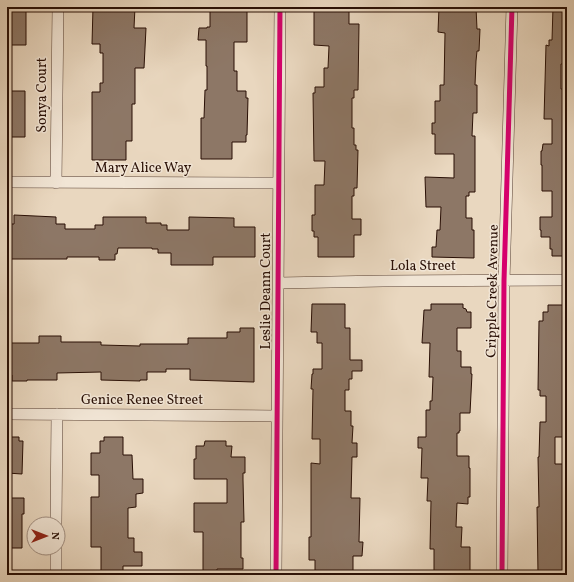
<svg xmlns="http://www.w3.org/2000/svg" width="574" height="582" viewBox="0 0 574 582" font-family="Vollkorn,serif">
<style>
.building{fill:#8d7766;stroke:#290f05}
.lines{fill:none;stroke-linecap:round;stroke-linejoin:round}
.street-casing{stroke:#594134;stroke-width:12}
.street{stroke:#f1e5d5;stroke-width:11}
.cycleway-casing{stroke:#f1e5d5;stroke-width:8}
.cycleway{stroke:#d6006c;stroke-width:5}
.labels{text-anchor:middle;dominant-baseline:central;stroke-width:3;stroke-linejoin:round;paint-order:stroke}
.street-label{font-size:14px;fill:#290f05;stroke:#f1e5d5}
</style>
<rect width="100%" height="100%" fill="#e9d7bf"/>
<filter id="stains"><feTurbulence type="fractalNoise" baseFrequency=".005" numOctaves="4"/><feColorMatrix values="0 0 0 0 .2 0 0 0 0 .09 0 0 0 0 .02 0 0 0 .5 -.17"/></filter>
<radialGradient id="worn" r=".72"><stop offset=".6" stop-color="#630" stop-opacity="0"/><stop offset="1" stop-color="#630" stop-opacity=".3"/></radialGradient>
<path class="building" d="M7 7H26V45H7Z
M93 7H135L134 28H146L144 68H135V104H132V141H126V160H92V92H100V83H103V53H100V44H92Z
M210 7H247V42H234V71H237V91H246V98H248L247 135H246V142H232V159H201V118H204L205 90H207V66H206V40H198L199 28H207V27H210Z
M314 7H349V24H359L358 90H354V98H352V128H354V145H356V150H358L357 188H354V196H352V219H361V235H354V257H318V237H314V231H312V215H315V185H324L325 161H314L313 93H315V87H324V68H328L329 46 314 45Z
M439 7H476L477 29H480L479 51H477L476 61 475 85H477V113H473L472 136H475V192H469V196H466V218H472V230H474V258L432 257V247H436L437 230H440L441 207H426L425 177 454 178V154H435V134H432V123H435V101H440V85H444L445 33 438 32Z
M553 7H567V64H561V89H567V256H552V249H550V237H541V230H540V217H552V191H542V165H541V151H542L543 144H552V119H544L546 45 549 46V40H552Z
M7 91H25V137H7Z
M14 215 56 217V224H65V229H95V225H103V217H146V223H161V225H167V230H189V217L234 218V227H255V257H213V265H171V253H158V249H152V248H118L117 254H115V260H99V257H67V259H10V253H7V224H14Z
M312 304H345V328H350V360H362V371H352V379H349V390H345V411H351V426H353L352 443H357V457H352L351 498H360L359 542H363L362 556H353V575H315V560H309V537H311V463L320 464V439H312L313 389H311L312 374H313V369H322V343H317V332H311Z
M431 304H463V308L466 309 467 312H471V328H457V351H461V367H471V374H472L470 413H460V431H459V433H457V456H469V468H470V497H468V504L457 503 456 527H462L461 547H470V575H434V549H430L431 501H427L428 478H421L422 448H418V437H426V410H430V401H432L433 377H429L430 343H422L424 310H431Z
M548 305H567V437H555V464H567V575L538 574 537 507H539L538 457H539L540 422H546V396H540V390H538L539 321H543V312H548Z
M240 328H254V382L190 380V369H166V372H147V380H140V381L101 380V372L57 373V380H27V381H12V375H7V343H39V336H61V342H101V345L140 346V344H188V338H227V332H240Z
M7 437H19V441H23L22 474 7 473Z
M104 437H123V455H132L133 479H143V493L136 494V507L128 508V538H134V552H142V566H123V575H101V547H91V497H99V475H91V453H100V441H104Z
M205 441H226V446H232L231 457H245V473H243V480L244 522H241V558H243V569H217V575H203V532H194V503H227V479H194V459H196V446H204Z
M7 498H24V514H22V548H7Z"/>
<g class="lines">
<g class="street-casing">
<path id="street" d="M7 182 279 183
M56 183 58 7
M279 283 383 281 567 280
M7 414 277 416
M56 524 57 414
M56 575V548
M276 575 280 7
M502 575 504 281 512 7"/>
</g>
<use href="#street" class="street"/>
<g class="cycleway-casing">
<path id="cycleway" d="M276 575 280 7
M502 575 504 281 512 7"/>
</g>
<use href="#cycleway" class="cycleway"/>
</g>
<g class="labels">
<g class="street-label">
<text transform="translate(42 95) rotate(-90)">Sonya Court</text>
<text x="143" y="168">Mary Alice Way</text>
<text x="423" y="266">Lola Street</text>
<text transform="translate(266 291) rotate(-90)">Leslie Deann Court</text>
<text transform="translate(493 291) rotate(-89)">Cripple Creek Avenue</text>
<text x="142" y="400">Genice Renee Street</text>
</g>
</g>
<rect width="574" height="582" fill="none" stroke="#e9d7bf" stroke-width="24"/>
<rect x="8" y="8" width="558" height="566" fill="none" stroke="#290f05" stroke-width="2"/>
<rect x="12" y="12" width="550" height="558" fill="none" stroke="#290f05"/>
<g transform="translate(46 536) rotate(90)"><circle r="19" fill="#f1e5d5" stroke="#a18f82"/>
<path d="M0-3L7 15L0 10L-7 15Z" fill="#8f2418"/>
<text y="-6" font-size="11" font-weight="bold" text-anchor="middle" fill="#290f05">N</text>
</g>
<rect width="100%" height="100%" filter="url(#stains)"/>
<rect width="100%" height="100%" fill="url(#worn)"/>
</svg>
